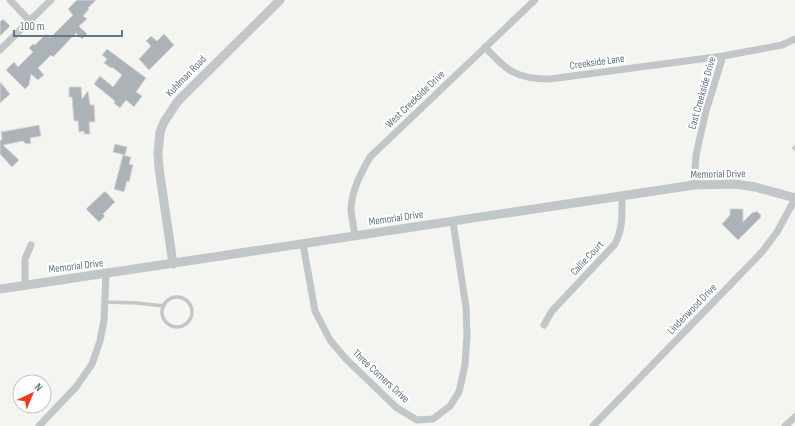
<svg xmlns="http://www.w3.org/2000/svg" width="795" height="426" viewBox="0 0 795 426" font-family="'Sofia Sans Condensed',sans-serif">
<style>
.building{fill:#abb3b8;stroke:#d5d5d3}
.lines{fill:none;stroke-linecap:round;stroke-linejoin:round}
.service{stroke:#c1c6c8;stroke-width:3.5}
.minor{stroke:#c1c6c8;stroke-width:7}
.tertiary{stroke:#c1c6c8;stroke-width:9}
.labels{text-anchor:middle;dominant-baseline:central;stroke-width:4;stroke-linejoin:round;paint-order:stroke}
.street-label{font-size:11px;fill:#627683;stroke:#fff}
</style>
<rect width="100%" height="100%" fill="#f4f4f0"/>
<path class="building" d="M77 0H96L88 8 89 9 83 16 87 19 79 26 87 34 82 39 76 33 53 57 51 55 38 68 44 75 38 80 31 74 29 85 25 89 6 70 14 62 18 67 33 52 29 48 33 44 35 45 46 34 50 38 73 15 68 9Z
M3 19 10 26 0 36V22Z
M164 34 174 45 149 70 139 59 151 46 146 41 151 36 157 41Z
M107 49 146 78 136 92 142 96 134 107 126 100 120 108 114 103 115 101 94 84 100 76 113 87 122 75 112 67 111 68 104 63 107 59 102 55Z
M0 82 10 94 0 103Z
M69 87H81L82 99 88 91 90 105H94L95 122H89L90 134H84V131L79 132 78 121H74L72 97H69Z
M39 125 41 136 30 138 31 143 26 144 23 141 3 145 19 160 12 167 0 154V141L2 139 1 132Z
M115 144 127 147 125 155 113 152Z
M123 155 131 157 129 164 133 165 129 182 127 181 124 192 114 189Z
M104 192H106L115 202 103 214 105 216 99 222 86 209Z
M730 209H743V222L753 212 754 213 756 211 761 215 760 218 738 240 722 224 730 215Z"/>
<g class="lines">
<path class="service" d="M795 147 794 148 795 149
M162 312a15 15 0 1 1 30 0a15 15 0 1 1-30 0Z
M105 302 137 303 164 306"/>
<path class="minor" d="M10 0 30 21
M485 47C508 71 515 79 550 79L723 56 782 45 795 39
M0 50 51 0
M694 185 696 155 706 111 723 56
M355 236C354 228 352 219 351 211 351 191 361 173 370 157L535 0
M303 244 315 311 330 340 346 359 397 408 417 420 433 419 450 406 459 392 465 365 467 335 466 307 453 222
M25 284V259L31 245
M544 325 552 311 615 244C623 228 622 215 622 197
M39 426 76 387 92 364 100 341 104 320 106 274
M593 426 762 252 777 232 795 199
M785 426 795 417"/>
<path class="tertiary" d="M173 264 159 168 158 153 160 132 164 122 178 101 280 0
M0 289 694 185 735 184 755 187 795 198"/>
</g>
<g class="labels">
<g class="street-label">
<text transform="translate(597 62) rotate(-8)">Creekside Lane</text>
<text transform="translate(186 76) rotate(-46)">Kuhlman Road</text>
<text transform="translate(702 93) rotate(-74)">East Creekside Drive</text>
<text transform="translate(415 99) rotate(-44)">West Creekside Drive</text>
<text transform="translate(718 174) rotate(-1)">Memorial Drive</text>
<text transform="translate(396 218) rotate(-8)">Memorial Drive</text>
<text transform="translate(587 258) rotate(-47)">Callie Court</text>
<text transform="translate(76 266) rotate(-7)">Memorial Drive</text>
<text transform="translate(692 309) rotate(-46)">Lindenwood Drive</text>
<text transform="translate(381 376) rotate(43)">Three Corners Drive</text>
</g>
</g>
<g transform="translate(32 394) rotate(44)"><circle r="19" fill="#ffffff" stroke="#c0c8cd"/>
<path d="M0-3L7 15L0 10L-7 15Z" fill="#ec3d19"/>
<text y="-6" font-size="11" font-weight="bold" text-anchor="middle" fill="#627683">N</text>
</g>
<path d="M14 30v6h108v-6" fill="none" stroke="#627683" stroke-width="2"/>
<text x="20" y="30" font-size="12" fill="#627683" stroke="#ffffff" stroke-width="3" paint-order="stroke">100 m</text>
</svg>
